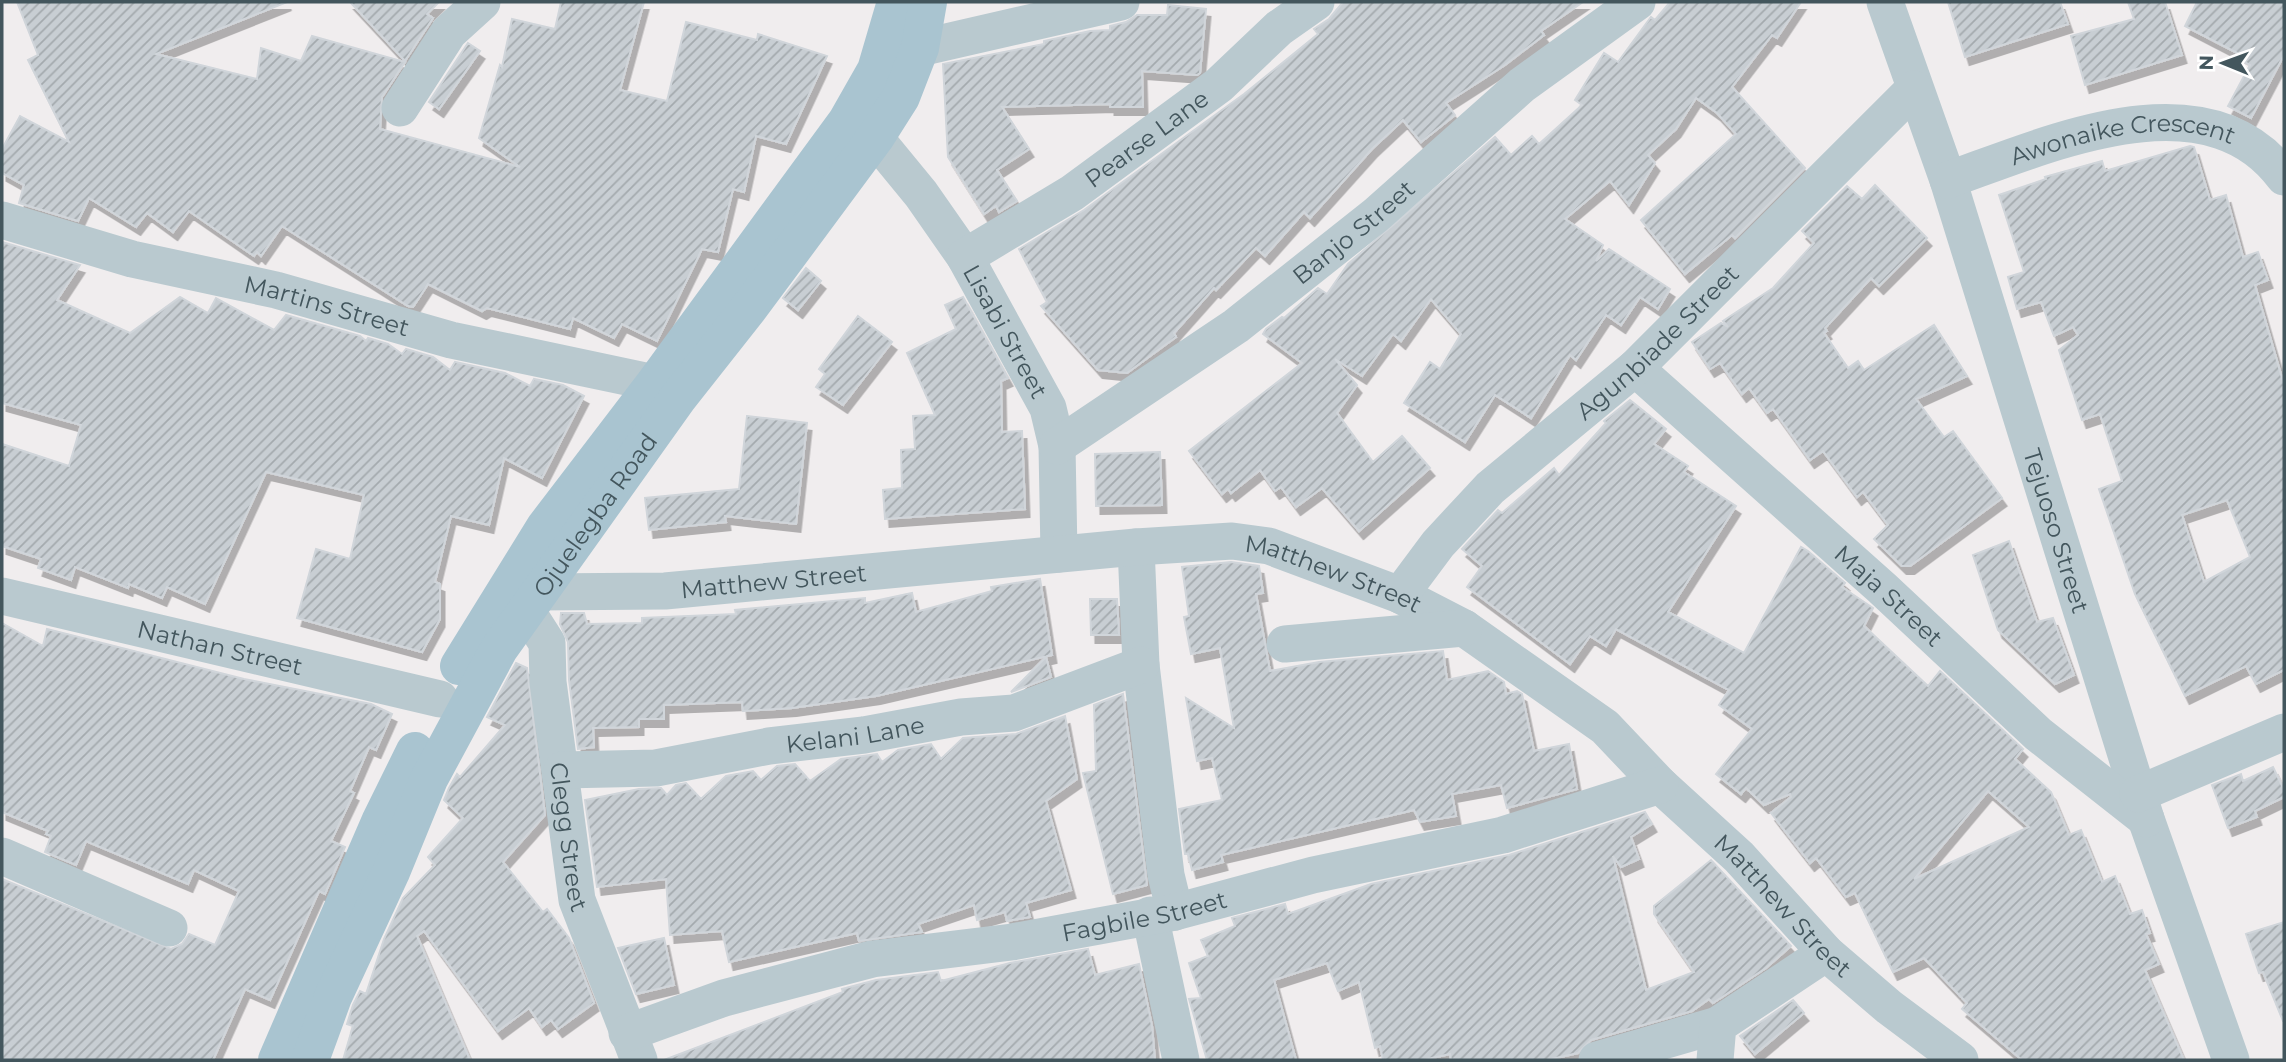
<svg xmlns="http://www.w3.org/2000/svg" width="2286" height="1062" viewBox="0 0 2286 1062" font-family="Montserrat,sans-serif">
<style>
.building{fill:url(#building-hatch);stroke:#d0d5da;stroke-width:2;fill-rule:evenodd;filter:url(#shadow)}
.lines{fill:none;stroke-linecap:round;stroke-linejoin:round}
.minor{stroke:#b9c9cf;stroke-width:37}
.major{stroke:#a9c4d0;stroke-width:38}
.labels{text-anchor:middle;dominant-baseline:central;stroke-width:5;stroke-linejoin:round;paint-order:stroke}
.street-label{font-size:24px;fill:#43565d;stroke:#fff}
</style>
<defs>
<pattern id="building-hatch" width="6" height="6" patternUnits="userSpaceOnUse" patternTransform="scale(1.75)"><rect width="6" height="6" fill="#c8ced3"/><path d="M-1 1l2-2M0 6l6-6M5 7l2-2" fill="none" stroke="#a4aaae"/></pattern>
<filter id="shadow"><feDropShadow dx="4.5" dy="8" stdDeviation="0" flood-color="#0004"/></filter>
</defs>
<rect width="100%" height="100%" fill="#f0edee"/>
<path class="building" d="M17 2H287L156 54 257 79 261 48 301 61 312 36 405 62 382 97 380 129 520 167 479 138 500 65 502 67 512 19 555 29 561 2H644L620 90 667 101 686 22 757 40 758 34 827 56 786 144 756 136 744 192 733 189 718 252 702 249 657 341 622 324 614 338 573 318 570 329 487 308 482 311 428 284 413 307 408 306 282 226 261 256 257 252 254 256 189 211 173 232 147 213 136 227 89 198 78 221 19 203 24 185 2 173V149L20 116 69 142 28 60 38 55Z
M350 2H439L427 14 433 18 405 61Z
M1343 2H1583L1541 31 1544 35 1505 65 1446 103 1455 115 1421 142 1403 120 1372 149 1310 218 1304 212 1265 256 1256 248 1216 290 1214 288 1174 333 1176 337 1127 373 1098 370 1041 306 1047 302 1019 249 1084 210 1244 94 1318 34 1314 29 1329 19Z
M1670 2H1801L1777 38 1772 35 1732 87 1805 168 1735 238 1732 235 1685 274 1641 220 1736 134 1717 113 1696 98 1676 129 1648 155 1655 163 1629 205 1610 181 1565 219 1603 245 1596 261 1609 249 1670 289 1658 309 1640 297 1621 325 1606 315 1576 360 1570 355 1531 418 1495 395 1465 442 1404 403 1430 362 1440 369 1461 334 1431 299 1401 341 1393 334 1362 376 1335 359 1357 385 1337 413 1373 462 1402 436 1430 468 1359 531 1322 488 1296 507 1281 487 1275 491 1260 470 1231 493 1228 489 1222 494 1189 451 1302 363 1263 334 1266 329 1282 317 1284 318 1318 288 1327 294 1348 264 1495 137 1511 155 1532 136 1539 144 1582 105 1575 100 1604 53 1618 62 1651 17 1655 20Z
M1948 2H2060L2068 24 1965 57Z
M2128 2H2165L2182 55 2085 85 2071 36 2134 19Z
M2197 2H2284V55L2251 118 2228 106 2250 65 2245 62 2247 58 2185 26Z
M1168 5 1206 9 1200 73 1197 75 1142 71 1143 107H1110V104L1002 107 1029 149 997 170 1017 201 999 212 996 206 984 214 948 157 943 64 1044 44V41L1090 31 1110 30V26L1126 22 1137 15H1167Z
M468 43 480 51 439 109 429 102Z
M2190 146 2194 147 2210 200 2226 195 2243 257 2258 252 2268 280 2255 285 2284 385V670L2256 684 2246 666 2185 696 2135 594 2099 489 2122 481 2100 414 2082 420 2059 350 2078 335 2073 327 2054 336 2041 302 2017 309 2008 277 2024 272 1999 195 2046 179 2045 177 2102 161 2105 171ZM2227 500 2250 557 2204 582 2182 515Z
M1875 185 1927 238 1879 286 1871 278 1825 328 1827 331 1824 333 1848 368 1858 361 1864 370 1934 325 1967 376 1916 399 1944 437 1953 431 2002 498 1910 566H1902L1874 539 1888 525 1863 492 1857 497 1823 451 1810 460 1773 409 1767 413 1749 388 1742 394 1720 363 1710 369 1692 342 1721 323 1728 327 1723 321 1773 288 1814 243 1802 231 1847 186 1862 199Z
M2 242 80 265 57 300 130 333 180 297 208 313 216 298 274 330 286 315 360 336 366 341 368 338 388 344 402 354 406 349 433 357 450 370 455 362 505 373 530 386 534 379 563 385 584 396 542 478 504 458 489 525 451 516 435 582 440 584V619L422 652 297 618 316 549 350 559 364 495 266 472 205 604 167 587 162 598 129 584 128 588 75 567 71 580 38 568 41 559 2 546V444L69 466 81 425 2 403Z
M806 268 821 281 798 310 783 298Z
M963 297 1008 378 1001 381 1002 432 1022 431 1025 509 885 519 883 490 902 488 901 450 915 449 913 416 935 415 907 353 956 329 945 305Z
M858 316 892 342 843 405 816 387 825 374 819 369Z
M1630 400 1666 429 1654 444 1688 466 1684 472 1736 506 1668 612 1744 653 1801 547 1808 551 1845 583 1842 587 1873 608 1864 626 1928 686 1940 671 2023 749 2015 759 2051 792 2069 835 2081 830 2102 882 2115 876 2130 914 2142 910 2150 933 2146 934 2159 964 2145 970 2184 1060H2022L1962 1009 1967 1003 1924 958 1893 972 1855 893 1846 897 1816 858 1810 863 1771 813 1791 797 1790 794 1764 805 1746 788 1741 794 1716 774 1752 729 1719 705 1729 690 1616 629 1606 646 1590 636 1570 664 1467 587 1482 566 1462 549 1498 510 1502 513 1554 468 1559 475 1606 423 1604 421ZM1988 791 2029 827 1914 879Z
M747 416 807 423 796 524 725 516 726 522 649 530 645 498 739 489Z
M1160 452 1162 505 1096 506 1095 454Z
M2009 541 2037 622 2053 618 2074 675 2055 684 1998 630 1973 555Z
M1231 562 1259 566 1263 593 1256 594 1270 671 1319 662 1443 651 1447 680 1488 671 1504 682 1506 694 1517 691 1522 694 1534 751 1569 744 1577 789 1507 808 1501 785 1452 794 1456 816 1420 822 1414 810 1221 855 1223 862 1192 870 1188 854H1185L1179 809 1222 800 1212 758 1197 761 1186 698 1234 728 1220 648 1191 654 1184 617 1189 616 1182 567Z
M1040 579 1052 655 876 696 792 708 743 711 742 702 664 705V719H639V727L593 728 594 747 578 749 569 680 568 642 560 624 561 613H584L587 624 642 623V618L736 614 735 610 865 598V603L912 593 916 612 992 591 991 587Z
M1090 599H1117L1119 635H1091Z
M2 623 43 646 47 629 244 679 371 704 392 714 376 750 369 747 350 791 354 793 331 841 345 847 325 894 319 891 270 1000 245 989 213 1060H2V879L171 949 182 944 189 934 215 945 239 891 194 870 188 884 86 841 76 865 45 852 51 836 46 834 48 831 2 812Z
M1046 657 1051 677 1011 692Z
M516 663 527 668 545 815 503 862 543 912 547 909 569 938 594 1003 558 1029 551 1020 542 1027 529 1008 498 1031 424 931 417 936 470 1060H343L353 1026 347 1024 353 1005 360 991 366 994 384 939 403 898 435 865 428 857 463 818 444 800 449 788 457 774 460 777 505 725 487 717Z
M1123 694 1147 885 1113 894 1083 773 1096 771 1094 705Z
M1065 716 1077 779 1046 801 1071 890 1026 903 1030 917 1007 921 1005 912 977 920 974 905 918 924 922 932 859 941 857 933 729 962 722 931 670 935 666 879 597 887 585 800 639 789 661 788 667 795 676 785 686 783 701 799 726 776 753 771 761 780 777 766 795 764 810 781 841 759 877 754 882 762 898 750 931 744 941 759 963 738 1016 734Z
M2273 767 2284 790V797L2255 811 2257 817 2228 828 2212 785 2241 774 2243 781Z
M1645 812 1652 824 1631 837 1639 859 1621 867 1613 856 1646 990 1694 972 1654 914V906L1711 860 1791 946 1766 968 1713 1003 1709 999 1692 1011 1591 1040 1578 1053 1547 1060H1451L1450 1054 1423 1060H1383L1380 1046 1375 1048 1359 982 1338 991 1327 963 1274 980 1296 1060H1207L1189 999 1201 998 1189 963 1208 956 1201 940 1235 926 1232 918 1285 904 1288 914 1371 884 1509 855Z
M2284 922V1021H2283L2263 972 2259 973 2246 934Z
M664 938 674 985 636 994 618 948Z
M1088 949 1095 975 1139 964 1152 1026 1155 1060H664L843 992 842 989 876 980 938 972 941 981 1010 963Z
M1793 1000 1804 1013 1755 1054 1740 1036Z"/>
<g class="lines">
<g class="minor">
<path id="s1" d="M1885 2 1948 180 2146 819 2231 1060"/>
<path d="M920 48 1121 2"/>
<path d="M400 108 449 32 482 2"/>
<path id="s2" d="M875 138 921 194 965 257 1048 408 1057 446 1059 554"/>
<path id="s3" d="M1948 180C2047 145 2206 72 2284 177"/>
<path id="s4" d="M2 220 132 259 276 290 451 340 655 383"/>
<path id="s5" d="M965 257 1072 193 1219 85 1279 28 1316 2"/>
<path id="s6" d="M1635 368 1882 588 2038 734 2146 819"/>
<path id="s7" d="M1057 446 1236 326 1376 215 1522 85 1637 2"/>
<path d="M1136 547 1141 665 1166 875 1175 912"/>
<path id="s8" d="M538 592 665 591 1136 547 1232 541 1269 546 1400 595 1464 628 1605 727 1660 785 1739 857 1826 953 1889 1007 1960 1060"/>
<path id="s9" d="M1400 595 1438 544 1490 488 1635 368 1914 89"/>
<path id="s10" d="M2 596 440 699"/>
<path id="s11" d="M526 610 547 643 548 682 577 900 639 1060"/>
<path d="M1285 644 1464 628"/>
<path id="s12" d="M562 770 656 768 769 746 864 735 961 717 1014 713 1141 665"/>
<path d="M2138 794 2284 732"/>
<path d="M2 856 169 928"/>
<path d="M1150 915 1181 1060"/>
<path id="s13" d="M627 1033 724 998 872 959 1012 942 1175 912 1313 875 1503 835 1660 785"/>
<path d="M1597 1060 1718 1025"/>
<path d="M1715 1060 1718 1025 1826 953"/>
</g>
<g class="major">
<path d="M459 666 545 527 655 383 847 121 876 70 896 2"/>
<path d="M277 1060 380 822 415 751"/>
<path id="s14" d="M310 1060 333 997 391 872 429 779 499 649 678 398 749 308 875 138 901 97 920 48 928 2"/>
</g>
</g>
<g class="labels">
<g class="street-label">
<text stroke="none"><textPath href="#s5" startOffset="217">Pearse Lane</textPath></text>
<text stroke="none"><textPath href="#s3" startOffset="182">Awonaike Crescent</textPath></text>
<text stroke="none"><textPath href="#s7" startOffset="366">Banjo Street</textPath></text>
<text stroke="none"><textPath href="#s4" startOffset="336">Martins Street</textPath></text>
<text stroke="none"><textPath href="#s2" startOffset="234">Lisabi Street</textPath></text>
<text stroke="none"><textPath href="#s9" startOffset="362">Agunbiade Street</textPath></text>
<text stroke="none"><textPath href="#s14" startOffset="618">Ojuelegba Road</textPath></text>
<text stroke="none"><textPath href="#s1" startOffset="556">Tejuoso Street</textPath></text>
<text stroke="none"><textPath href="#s8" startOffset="803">Matthew Street</textPath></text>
<text stroke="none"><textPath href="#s8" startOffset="236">Matthew Street</textPath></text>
<text stroke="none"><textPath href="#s6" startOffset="341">Maja Street</textPath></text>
<text stroke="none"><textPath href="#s10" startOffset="224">Nathan Street</textPath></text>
<text stroke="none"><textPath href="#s12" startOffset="296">Kelani Lane</textPath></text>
<text stroke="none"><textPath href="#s11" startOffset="234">Clegg Street</textPath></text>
<text stroke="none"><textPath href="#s8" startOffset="1370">Matthew Street</textPath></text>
<text stroke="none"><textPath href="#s13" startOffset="532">Fagbile Street</textPath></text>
</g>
</g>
<rect width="2286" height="1062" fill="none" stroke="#43565d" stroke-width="7"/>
<g transform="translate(2223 63) rotate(271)" stroke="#ffffff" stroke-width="5" paint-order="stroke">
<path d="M0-5L12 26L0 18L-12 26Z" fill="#43565d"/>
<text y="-10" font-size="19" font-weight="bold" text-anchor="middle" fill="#43565d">N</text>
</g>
</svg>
